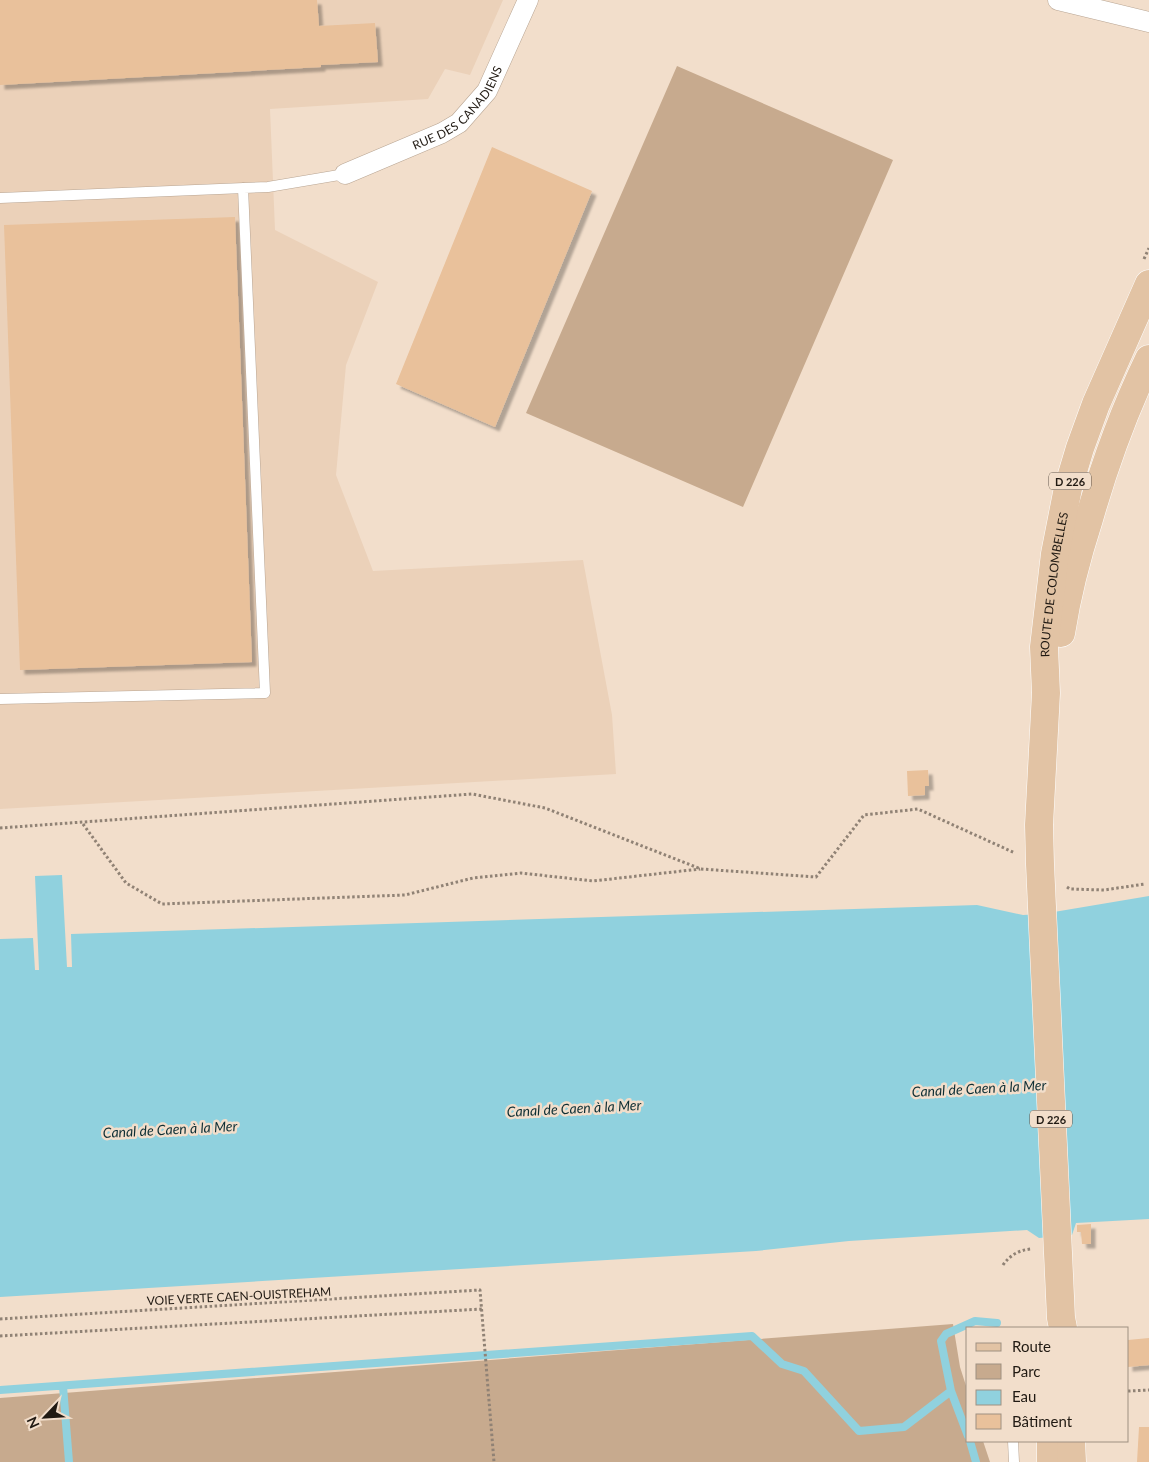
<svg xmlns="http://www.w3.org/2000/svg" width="1149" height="1462" viewBox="0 0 1149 1462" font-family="Lato,sans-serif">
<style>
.built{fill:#ebd1b9}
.green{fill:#c7aa8e}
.water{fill:#90d1de}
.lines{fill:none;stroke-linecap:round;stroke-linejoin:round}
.stream{stroke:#90d1de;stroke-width:8}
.building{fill:#e9c19b;filter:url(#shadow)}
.lane-casing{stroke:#b8a593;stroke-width:11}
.street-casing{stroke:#b8a593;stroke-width:21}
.primary-casing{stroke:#fff;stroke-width:29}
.path{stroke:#908275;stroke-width:3;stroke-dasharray:2.5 2.5;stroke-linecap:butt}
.lane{stroke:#fff;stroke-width:10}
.street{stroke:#fff;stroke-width:20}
.primary{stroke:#e2c3a4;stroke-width:28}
.labels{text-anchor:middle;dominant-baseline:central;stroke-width:5;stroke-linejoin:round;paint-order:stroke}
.shield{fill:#f2decb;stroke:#60554a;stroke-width:1}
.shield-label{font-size:11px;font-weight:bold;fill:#211a13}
.street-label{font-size:12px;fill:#211a13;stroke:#f2decb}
.water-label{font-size:14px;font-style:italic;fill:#0d2e34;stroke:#f2decb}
</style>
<defs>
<filter id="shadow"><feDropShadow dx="4.5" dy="4.5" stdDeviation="1" flood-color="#0004"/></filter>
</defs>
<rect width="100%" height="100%" fill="#f2decb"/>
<path class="built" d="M0 0H503L470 75 445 69 428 99 270 109 275 230 378 282 346 365 336 475 373 571 583 560 612 715 616 774 0 809Z"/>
<path class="green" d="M677 66 893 160 743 507 526 413Z
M953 1324 960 1367 968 1392V1441H983L990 1462H0V1398Z"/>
<path class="water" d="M62 875 67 967H72L71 934 977 905 1023 915 1042 914 1149 896V1219L1076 1223 1072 1235 1039 1238 1027 1230 849 1241 756 1251 0 1297V939L33 938 35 970H39L35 876Z"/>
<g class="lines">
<path class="stream" d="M63 1386 69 1462
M0 1390 752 1336 782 1364 804 1371 859 1431 904 1427 951 1391 941 1341 946 1334 975 1321 997 1323
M951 1391 968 1436
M970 1441 976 1462"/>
</g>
<path class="building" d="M0 0H317L319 26 375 23 378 62 321 65V67L0 85Z
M492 147 592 191 495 427 396 384Z
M235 217 252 662 20 670 4 225Z
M928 770 929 786H925V795L908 796 907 771Z
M1091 1224V1244H1082L1081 1232H1077V1225Z
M1149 1338V1365L1128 1367V1340Z
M1139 1427H1149V1462H1137Z"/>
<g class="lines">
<g class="lane-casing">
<path id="lane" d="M0 198 268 187 345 174
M0 699 265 693 243 188
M1013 1441 1014 1462"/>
</g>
<g class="street-casing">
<g id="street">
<path d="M1058 0 1149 22"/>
<path id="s1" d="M345 174 442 133 459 123 487 91 528 0"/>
</g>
</g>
<g class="primary-casing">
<g id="primary">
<path d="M1061 633C1067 595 1077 556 1089 519 1105 463 1124 411 1149 359"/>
<path id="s2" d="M1063 1328 1061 1318 1040 864 1039 825 1046 693 1044 647 1055 554 1068 488 1080 448 1096 404 1149 284"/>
<path d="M1051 1441V1462"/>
<path d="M1071 1441 1072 1462"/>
</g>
</g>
<path class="path" d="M1144 259 1149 248
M83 824 126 883 162 904 405 895 473 878 521 873 593 881 700 869
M0 828 472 794 545 808 701 869 816 877 864 815 918 809 1015 853
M1067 887 1070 889 1104 890 1145 884
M1003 1265C1010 1255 1019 1250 1031 1249
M0 1319 480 1290 494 1462
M0 1336 482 1309
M1128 1391 1149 1390"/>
<use href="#lane" class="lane"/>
<use href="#street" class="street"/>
<use href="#primary" class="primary"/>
</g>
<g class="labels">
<g class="shield">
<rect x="1049" y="472.5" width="42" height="17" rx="4"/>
<rect x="1030" y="1110.5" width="42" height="17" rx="4"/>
</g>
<g class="shield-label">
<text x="1070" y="481">D 226</text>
<text x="1051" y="1119">D 226</text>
</g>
<g class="street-label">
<text stroke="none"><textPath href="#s1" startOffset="134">RUE DES CANADIENS</textPath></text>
<text stroke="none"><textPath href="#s2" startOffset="745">ROUTE DE COLOMBELLES</textPath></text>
<text transform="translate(239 1296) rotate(-3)">VOIE VERTE CAEN-OUISTREHAM</text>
</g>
<g class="water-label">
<text transform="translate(979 1088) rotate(-3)">Canal de Caen à la Mer</text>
<text transform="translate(574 1108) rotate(-3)">Canal de Caen à la Mer</text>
<text transform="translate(170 1129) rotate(-3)">Canal de Caen à la Mer</text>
</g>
</g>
<rect x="966" y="1327" width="162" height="115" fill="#f2decb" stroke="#9e9081"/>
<rect x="976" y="1343" width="25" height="8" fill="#e2c3a4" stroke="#9e9081"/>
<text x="1012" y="1352" font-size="15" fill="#211a13">Route</text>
<rect x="976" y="1364" width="25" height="15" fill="#c7aa8e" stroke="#9e9081"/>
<text x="1012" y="1377" font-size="15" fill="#211a13">Parc</text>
<rect x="976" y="1390" width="25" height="15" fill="#90d1de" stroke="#9e9081"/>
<text x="1012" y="1402" font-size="15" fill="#211a13">Eau</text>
<rect x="976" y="1414" width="25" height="15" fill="#e9c19b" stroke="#9e9081"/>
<text x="1012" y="1427" font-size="15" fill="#211a13">Bâtiment</text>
<g transform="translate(45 1417) rotate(245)" stroke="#f2decb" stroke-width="4" paint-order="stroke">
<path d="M0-4L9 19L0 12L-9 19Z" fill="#211a13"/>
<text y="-8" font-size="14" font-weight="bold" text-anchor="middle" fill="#211a13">N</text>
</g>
</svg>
